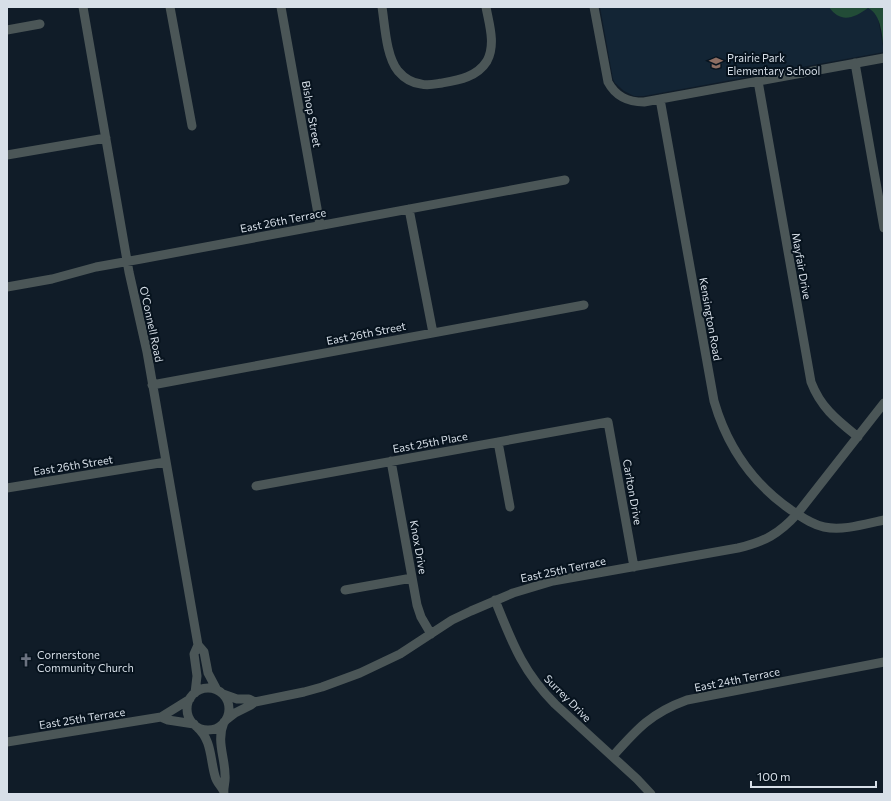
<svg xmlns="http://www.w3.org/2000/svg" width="891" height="801" viewBox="0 0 891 801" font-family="Commissioner,sans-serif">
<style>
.built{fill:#132535}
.green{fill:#224c37}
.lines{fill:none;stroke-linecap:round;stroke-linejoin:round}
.minor{stroke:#4b5657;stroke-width:9}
.labels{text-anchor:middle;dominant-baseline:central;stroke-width:4;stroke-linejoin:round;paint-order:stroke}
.poi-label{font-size:11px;fill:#d7dfe8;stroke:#07131e;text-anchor:start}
.street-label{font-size:11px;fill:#d7dfe8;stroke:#07131e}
</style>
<rect width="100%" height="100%" fill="#101c28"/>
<path class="built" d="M600 7H876L884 52 644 96H634L624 91 615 83 613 79Z"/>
<path class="green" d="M829 7H884V51C882 37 882 15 868 8 854 18 841 24 829 7Z"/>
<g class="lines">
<path class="minor" d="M83 7 129 272 147 352 198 645 204 652 208 673 217 690
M170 7 192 126
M281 7 320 225
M382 7C385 26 386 56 398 71 404 78 412 83 421 84 428 86 435 84 442 83 459 80 477 77 487 61 496 44 489 24 486 7
M594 7 608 82C616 97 628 102 644 102L884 58
M7 30 40 24
M855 63 884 228
M758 81 811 382C821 408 837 420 858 437
M660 99 714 401C727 446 752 483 791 510 802 517 811 524 824 527 843 531 865 524 884 520
M7 155 106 138
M409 209 433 333
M7 287 52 279 96 267 141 259 565 180
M152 385 584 305
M498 442 510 507
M391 461 417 605 421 617 431 634
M256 486 608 422 634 567
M7 488 166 462
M345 590 412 578
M495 600C512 642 522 671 555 704L637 779 651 794
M187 709a21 21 0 1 1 42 0a21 21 0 1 1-42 0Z
M195 693 197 676 194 654 198 645
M223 694 237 699H249L255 702
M161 717 168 720 194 724
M226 720 235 713 251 705 255 702 304 692 322 687 360 673 400 654 452 620 471 611 513 593 553 581 738 548C764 542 779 534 797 514L884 403
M197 727C212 740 210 759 215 776 216 781 220 785 223 790
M7 742 161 717 190 699
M613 756C637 729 651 713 687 700L884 662
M224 794C223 787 226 782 225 775 225 757 216 741 224 722"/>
</g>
<defs>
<g id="school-bare" transform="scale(1.08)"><path d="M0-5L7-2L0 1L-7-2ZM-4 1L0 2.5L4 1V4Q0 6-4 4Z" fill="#8d6e63" stroke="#07131e" stroke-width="2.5" paint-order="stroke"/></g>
<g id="church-bare" transform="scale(1.08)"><path d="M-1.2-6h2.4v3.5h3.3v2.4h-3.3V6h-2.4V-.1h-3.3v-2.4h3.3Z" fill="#6b7280" stroke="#07131e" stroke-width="2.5" paint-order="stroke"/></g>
</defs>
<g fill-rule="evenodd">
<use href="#school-bare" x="716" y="63"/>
<use href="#church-bare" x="26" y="660"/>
</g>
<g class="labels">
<g class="poi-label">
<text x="727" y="57">Prairie Park<tspan x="727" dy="13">Elementary School</tspan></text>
<text x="37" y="654">Cornerstone<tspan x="37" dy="13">Community Church</tspan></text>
</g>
<g class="street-label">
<text transform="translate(312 114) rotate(80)">Bishop Street</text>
<text transform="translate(283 220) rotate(-11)">East 26th Terrace</text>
<text transform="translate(802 266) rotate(80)">Mayfair Drive</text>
<text transform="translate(711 319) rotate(80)">Kensington Road</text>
<text transform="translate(152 324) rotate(78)">O'Connell Road</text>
<text transform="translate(366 333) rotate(-11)">East 26th Street</text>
<text transform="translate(430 442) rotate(-10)">East 25th Place</text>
<text transform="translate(73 465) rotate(-9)">East 26th Street</text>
<text transform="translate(633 492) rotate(80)">Carlton Drive</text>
<text transform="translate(419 547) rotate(80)">Knox Drive</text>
<text transform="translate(563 569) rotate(-12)">East 25th Terrace</text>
<text transform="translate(737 679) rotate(-11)">East 24th Terrace</text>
<text transform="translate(568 698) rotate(45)">Surrey Drive</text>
<text transform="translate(82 718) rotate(-9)">East 25th Terrace</text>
</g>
</g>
<rect width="891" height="801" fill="none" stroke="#d7dfe8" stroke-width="16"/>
<path d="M751 781v6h125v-6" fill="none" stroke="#d7dfe8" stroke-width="2"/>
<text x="757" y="781" font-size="12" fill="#d7dfe8" stroke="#07131e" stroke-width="3" paint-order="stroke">100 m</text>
</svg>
